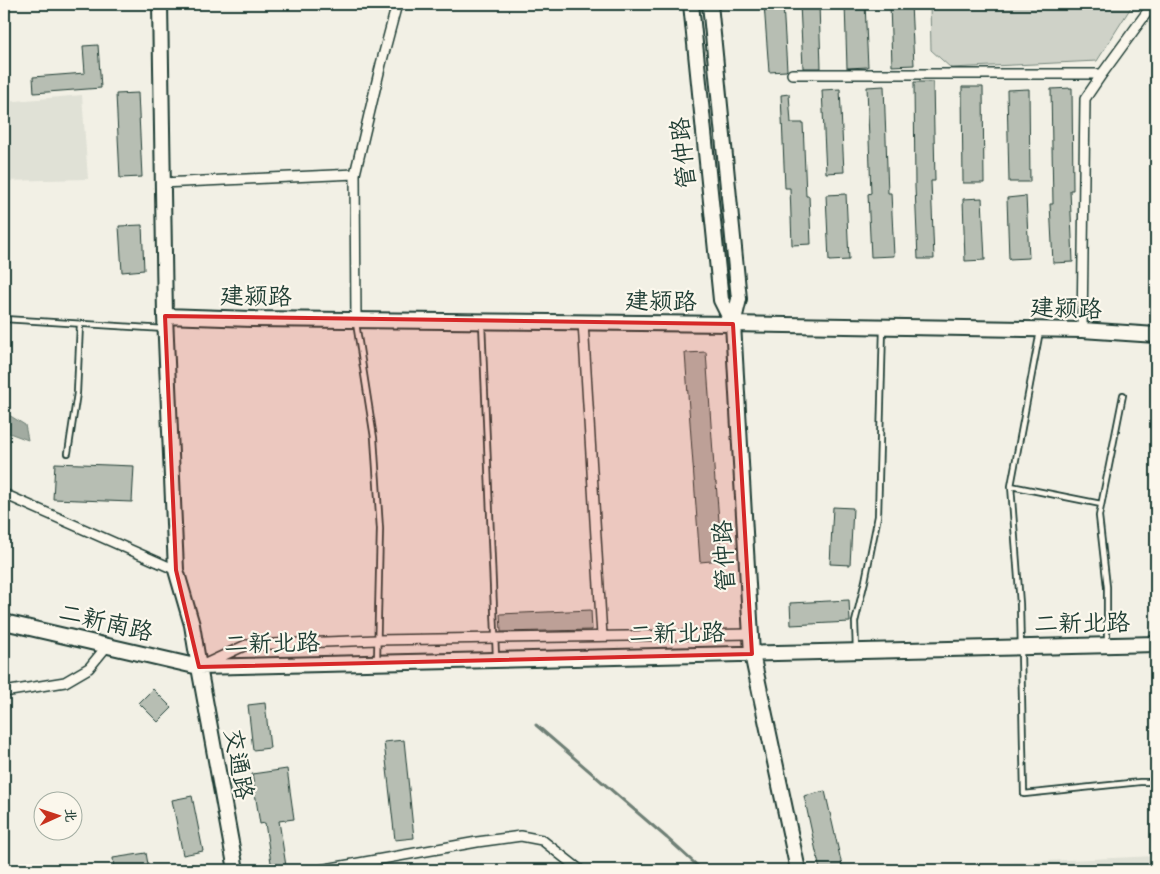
<svg xmlns="http://www.w3.org/2000/svg" width="1160" height="874" viewBox="0 0 1160 874" font-family="Caveat,'LXGW WenKai TC',sans-serif">
<style>
.built{fill:#e0e1d6}
.green{fill:#cfd2c8;stroke:#77887e}
.water{fill:#a2aba1;stroke:#6e7f75}
.lines{fill:none;stroke-linecap:round;stroke-linejoin:round}
.stream{stroke:#6e7f75;stroke-width:3}
.building{fill:#b7beb3;stroke:#1f3d34}
.lane-casing{stroke:#1f3d34;stroke-width:8}
.street-casing{stroke:#1f3d34;stroke-width:12}
.secondary-casing{stroke:#1f3d34;stroke-width:18}
.lane{stroke:#fbf7ec;stroke-width:4.5}
.street{stroke:#fbf7ec;stroke-width:9}
.secondary{stroke:#fbf7ec;stroke-width:14}
.marked{fill:#d62828;fill-opacity:0.2;stroke:#d62828;stroke-width:4;stroke-linejoin:round}
.labels{text-anchor:middle;dominant-baseline:central;stroke-width:4.5;stroke-linejoin:round;paint-order:stroke}
.street-label{font-size:24px;fill:#1f3d34;stroke:#fbf7ec}
</style>
<rect width="100%" height="100%" fill="#f2f0e5"/>
<filter id="ink" filterUnits="userSpaceOnUse"><feTurbulence type="fractalNoise" baseFrequency=".02" numOctaves="2"/><feDisplacementMap in="SourceGraphic" scale="10" xChannelSelector="R" yChannelSelector="G"/><feConvolveMatrix kernelMatrix="1 2 1 2 8 2 1 2 1" color-interpolation-filters="sRGB"/></filter>
<g filter="url(#ink)">
<path class="built" d="M82 95 88 179 4 181V102Z
M1156 856V870H959V865Z"/>
<path class="green" d="M930 4H1133L1097 61 951 68 931 50Z"/>
<path class="water" d="M4 412 25 425 28 440 4 431Z"/>
<g class="lines">
<path class="stream" d="M536 725 667 838 702 870"/>
</g>
<path class="building" d="M764 4H783L787 70 786 71 769 72Z
M800 4H819L821 68H803Z
M845 4H865L868 67 847 68Z
M890 4H911L914 65 892 66Z
M98 45 101 88 34 93 33 77 85 73 83 46Z
M914 82H933L935 181H931L934 259H918L915 187Z
M884 86 888 193H891L894 256 871 257 868 194 871 193 867 87Z
M962 87H983L984 183H963Z
M1072 88 1073 190H1070L1073 262 1053 263 1050 204H1053L1051 89Z
M840 89 844 172 826 173 822 90Z
M1029 89 1030 182H1009L1007 90Z
M138 93 142 177 120 178 116 94Z
M789 94 791 123H803L806 196H809L811 244 792 245 790 188H785L781 95Z
M846 194 849 260 829 261 826 195Z
M1026 196 1029 258 1009 259 1007 198Z
M982 198 985 260 965 261 963 199Z
M142 225 144 270 122 272 119 226Z
M706 352 715 482H716L722 560 700 562 685 353Z
M55 463 134 466 132 502 53 499Z
M833 507 853 508 850 565 830 564Z
M849 600 850 622 791 625 790 603Z
M591 610 592 630 501 632 500 614Z
M153 689 172 708 158 722 139 703Z
M265 703 270 748 253 750 248 705Z
M404 740 414 838 395 840 384 742Z
M287 769 294 819 279 821 286 866 272 869 265 823 260 824 252 774Z
M825 791 843 870H820L804 796Z
M192 796 203 851 183 855 172 800Z
M146 853 149 870H114L113 858Z"/>
<g class="lines">
<g class="lane-casing">
<path id="lane" d="M4 319 165 329
M356 323 374 438 380 529 377 661
M482 323 496 657
M1040 331 1011 486 1020 604 1024 794 1140 782H1156
M68 453 77 393 80 324
M1011 486 1101 504
M1107 644V587L1099 516 1123 395
M856 650 855 622 865 581 878 516 883 328"/>
</g>
<g class="street-casing">
<path id="street" d="M792 74H1102L1153 4
M162 183 355 174
M356 320 355 174 381 64 397 4
M583 322 602 636
M1082 330 1085 99 1102 74
M4 494 176 570
M203 665 246 645 377 640 751 634
M4 692 65 682 89 668 107 646
M320 870 477 842 521 836 542 840 580 870"/>
</g>
<g class="secondary-casing">
<path id="secondary" d="M160 4 165 316 176 570 192 625 199 667 236 870
M691 4 721 300 733 324 739 299 710 4
M165 316 252 319 733 324 1082 330 1156 335
M733 324 752 654 798 870
M4 622 199 667 1156 644"/>
</g>
<use href="#lane" class="lane"/>
<use href="#street" class="street"/>
<use href="#secondary" class="secondary"/>
</g>
</g>
<path class="marked" d="M165 316 733 324 752 654 199 667 176 570Z"/>
<g class="labels">
<g class="street-label">
<text transform="translate(683 153) rotate(-96)">管仲路</text>
<text transform="translate(256 296) rotate(1)">建颍路</text>
<text transform="translate(661 301) rotate(1)">建颍路</text>
<text transform="translate(1066 308) rotate(2)">建颍路</text>
<text transform="translate(724 556) rotate(-93)">管仲路</text>
<text transform="translate(106 622) rotate(13)">二新南路</text>
<text transform="translate(1082 623) rotate(-1)">二新北路</text>
<text transform="translate(677 633) rotate(-1)">二新北路</text>
<text transform="translate(272 643) rotate(-1)">二新北路</text>
<text transform="translate(239 764) rotate(80)">交通路</text>
</g>
</g>
<rect width="1160" height="874" fill="none" stroke="#fbf7ec" stroke-width="20"/>
<rect x="10" y="10" width="1140" height="854" fill="none" stroke="#1f3d34" stroke-width="2" filter="url(#ink)"/>
<g transform="translate(58 816) rotate(87)"><circle r="24" fill="#fbf7ec" stroke="#a3ada2"/>
<path d="M0-4L9 19L0 12L-9 19Z" fill="#c8321e"/>
<text y="-8" font-size="14" font-weight="bold" text-anchor="middle" fill="#1f3d34">北</text>
</g>
</svg>
